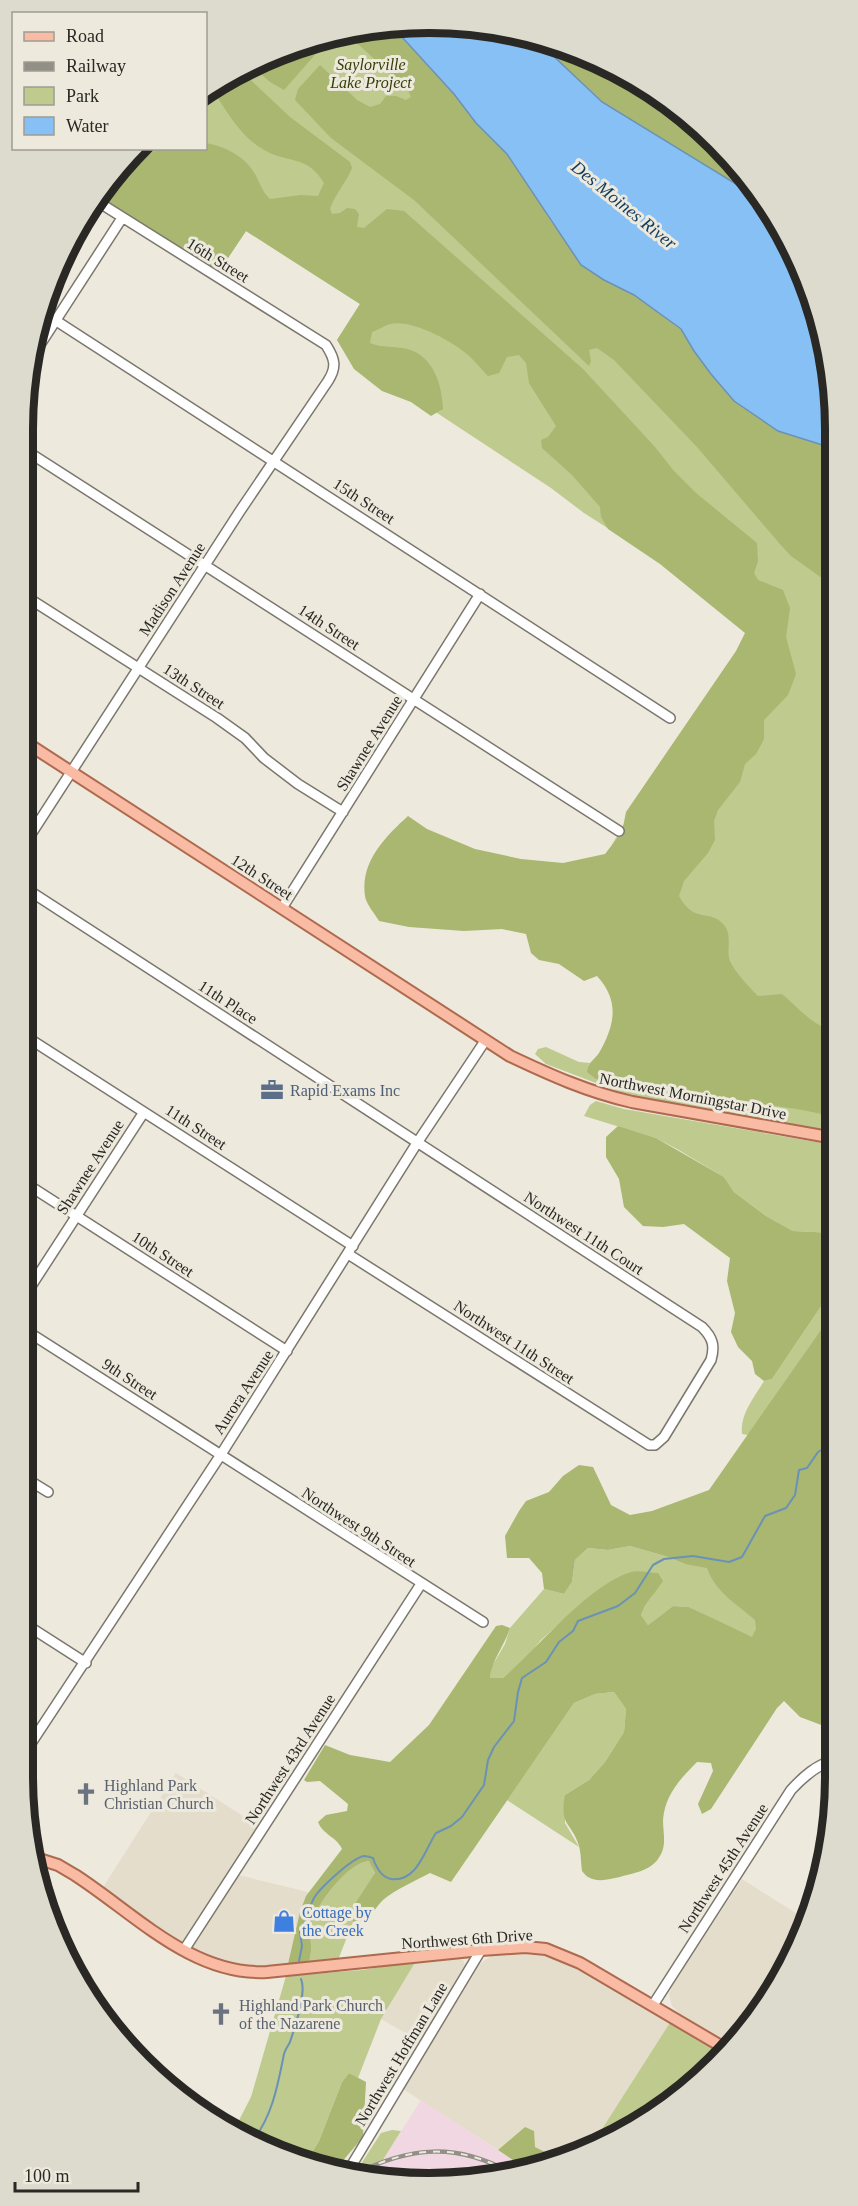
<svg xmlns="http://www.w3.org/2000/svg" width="858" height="2206" viewBox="0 0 858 2206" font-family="'Times New Roman',serif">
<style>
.built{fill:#e4ddcc}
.industrial{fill:#f0d7e2}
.green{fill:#beca8e}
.forest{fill:#a9b771}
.water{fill:#87c0f4;stroke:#6b92b6;stroke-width:1.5}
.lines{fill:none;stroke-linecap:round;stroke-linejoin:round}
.stream{stroke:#6b92b6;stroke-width:2}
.minor-casing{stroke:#7b776d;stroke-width:12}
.major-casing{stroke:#ae6a4f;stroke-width:14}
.minor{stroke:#fff;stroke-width:9}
.major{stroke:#f9bba3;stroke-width:10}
.rail-casing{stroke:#918f86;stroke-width:4.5}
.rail{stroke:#ede9dd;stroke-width:2;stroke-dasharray:7;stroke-linecap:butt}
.labels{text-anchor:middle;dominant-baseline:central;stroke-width:6;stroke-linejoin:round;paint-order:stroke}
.park-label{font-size:16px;font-style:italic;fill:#373f08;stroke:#ede9dd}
.street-label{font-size:16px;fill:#292824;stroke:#ede9dd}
.service-label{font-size:16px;fill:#4e5e75;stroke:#ede9dd;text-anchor:start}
.worship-label{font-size:16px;fill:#5b616d;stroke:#ede9dd;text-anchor:start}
.shop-label{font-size:16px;fill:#366cbe;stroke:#ede9dd;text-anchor:start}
.water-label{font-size:18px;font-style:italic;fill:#103b5c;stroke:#ede9dd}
.rim{fill:none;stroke:#292824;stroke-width:8}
</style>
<rect width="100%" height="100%" fill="#ede9dd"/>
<path class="built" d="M176 1773 263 1829 234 1874 316 1894 297 1970 258 1973 207 1962 100 1892Z
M742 1879 802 1917 806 1925 793 1957 752 2024 731 2044 680 2014 672 2006 669 1994 673 1984Z
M507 1953H534L557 1957 581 1968 671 2021 588 2151 585 2152 565 2158 553 2156 534 2147 525 2127 498 2150 403 2089 481 1963 492 1955Z
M456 1958 463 1960 465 1965 461 1978 421 2042 381 2019 416 1961Z"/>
<path class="industrial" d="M421 2100 528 2170 509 2176 371 2179Z"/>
<path class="green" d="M391 25 421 61 808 442 832 448 834 1114 813 1112 834 1117V1133L625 1094 546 1064 535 1054 538 1049 546 1047 579 1062 590 1063 588 1065 701 953 591 881 624 824 758 624 584 513 551 488 352 357 337 340 360 304 246 231 220 270 99 194 107 181 137 149 206 148V91C252 58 333 27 391 25Z
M596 1101 624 1109 834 1145V1233L793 1231 766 1216 734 1192 724 1177 677 1149 656 1138 584 1116 590 1105Z
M834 1287V1311L748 1435 742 1434C740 1414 754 1398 764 1381L772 1379Z
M834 1363 835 1701 711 1618 689 1607 673 1606 648 1625 641 1615 645 1606 653 1595 608 1583 584 1601 541 1640 527 1657 503 1678H490L491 1668 505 1644 510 1628 544 1589 564 1594 572 1582 575 1560 588 1548 608 1550 630 1546 665 1556 685 1564Z
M614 1692 626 1709 624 1732 605 1762 589 1780 565 1795V1823L579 1847 507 1800 574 1703 595 1694Z
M370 1861 375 1874 352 1908 353 1922 338 1960 308 1964C314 1951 309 1940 311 1926 314 1908 340 1875 356 1866 360 1863 365 1862 370 1861Z
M416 1961 381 2019 358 2078 349 2073 342 2082 319 2141 305 2164 233 2132 251 2097 286 1976 362 1970Z
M671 2021 723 2051 655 2115 588 2151Z
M392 2130 401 2131 371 2179 354 2175 381 2133Z"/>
<path class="forest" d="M391 25 454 94 476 123 507 154 530 186 551 222 571 247 604 280 634 295 681 330 694 351 711 374 734 401 778 431 832 448 833 586 791 556 779 543 697 447 614 360 597 348 589 350 591 361 589 366 414 200 331 138 295 100 298 89 320 65 357 100 370 107 380 104 386 96H396L406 100 411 97 408 90 346 33 376 26Z
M324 38 320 49 284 90 270 82 251 65 299 44Z
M539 38 655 91 734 161 759 198 602 102 545 48Z
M240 70 290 117 350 162 352 168C346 183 335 194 330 209L332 214 340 213 347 208 355 209 359 214 357 227 364 228 387 209 404 211 583 369 655 447 674 471 696 493 757 543 758 561 754 573 758 580 783 590 790 608 786 637 796 674 788 695 764 720V739L756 754 745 764 740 782 718 810 714 821 715 840 708 853 684 881 679 896C695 925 710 908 724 925 732 935 727 947 729 958 731 968 750 988 758 996L782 994C799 1008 812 1026 834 1031V1117L803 1110 596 1079 587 1072C588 1063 594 1060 599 1053 615 1025 620 1001 597 976L584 981 559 964 539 960 531 953 526 934 502 929 464 931 409 927 379 921C375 914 366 904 365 896 360 862 385 837 408 816L427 829 475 849 521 859 563 863 605 854 622 832 626 812 736 651 745 633 660 564 608 529 601 517 600 507 572 475 542 448 541 440 548 437 556 426 529 383 526 363 519 355 507 357 499 373 488 376C481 369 476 362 468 355 452 341 412 319 390 324 384 326 378 330 372 332L370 343C381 348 395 346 407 349 434 356 442 385 443 409L431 416 411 402 382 391 354 369 337 340 360 304 246 231 220 270 209 266 98 196 107 181 137 149 149 154 158 149 206 148V143C223 146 243 155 253 171 260 181 261 191 270 199L301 195 318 196 324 183C306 153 287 165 261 148 238 134 226 109 211 88L226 77Z
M618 1126 656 1138 724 1177 734 1192 766 1216 793 1231 834 1233V1287L772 1379 764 1381 755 1374 752 1361 738 1347 731 1332 735 1313 727 1281 730 1258 684 1224 663 1227 643 1226 624 1207 619 1179 606 1157V1137Z
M834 1311 835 1712 824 1726 800 1717 784 1701 777 1708 711 1809 702 1814 698 1804 713 1771 711 1763 697 1762C680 1779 665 1795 663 1820 663 1831 666 1842 662 1852 654 1871 636 1872 620 1877 609 1879 599 1883 588 1877 586 1876 584 1873 582 1871 581 1863 581 1853 579 1846 572 1822 559 1827 565 1795L589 1780 605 1762 624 1732 626 1709 614 1692 595 1694 574 1703 451 1882 430 1873C415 1881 396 1889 383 1900 372 1911 371 1922 353 1922L352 1908 375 1873 369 1861C365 1862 360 1863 356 1866 340 1875 314 1908 311 1926 309 1940 314 1951 308 1964H288L300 1912 306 1896 342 1849C337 1837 323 1835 318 1822L326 1815 347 1811 348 1804 320 1781 307 1782 304 1780 325 1745 350 1755 390 1762 429 1725 496 1626 502 1625 510 1628C505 1645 491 1661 490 1678H503C537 1649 589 1584 631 1572 638 1570 650 1573 658 1573L663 1581 645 1606 641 1615 648 1625 673 1606 689 1607 752 1637 756 1629 755 1620C737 1604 715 1592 707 1568L685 1564 665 1556 630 1546 608 1550 588 1548 575 1560 572 1582 564 1594 544 1589 542 1573 529 1558H507L505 1536 519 1511 526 1501 549 1492 563 1476 579 1465 593 1467 611 1505 630 1515 652 1511 709 1490Z
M349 2073 366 2082 363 2137 335 2170 305 2164 319 2141 342 2082Z
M525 2127 534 2131 535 2147 553 2156 565 2158 528 2170 498 2150Z"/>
<path class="water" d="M456 23 539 38 545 48 602 102 759 198 794 250 832 376V448L778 431 734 401 711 374 694 351 681 329 634 295 604 280 581 265 507 154 476 123 454 94 391 25Z"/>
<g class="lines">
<path class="stream" d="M299 1961 302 1946 300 1932C307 1922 308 1909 314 1898 320 1888 352 1858 364 1856 367 1856 370 1857 373 1858 376 1867 381 1877 391 1879 417 1883 425 1849 436 1833L451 1826 462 1817 484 1785 488 1760 494 1747 514 1721 518 1692 522 1678 546 1662 559 1642 573 1631 578 1621 618 1606 635 1593 653 1565 664 1559 693 1556 729 1562 742 1557 765 1516 786 1508 795 1495 799 1470 807 1468 818 1452 835 1442
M252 2141C272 2118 278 2084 284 2054 285 2050 288 2046 290 2042 295 2027 307 1992 301 1979"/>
<g class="minor-casing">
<path id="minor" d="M41 311 670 718
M32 357 122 218
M22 448 619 831
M22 594 217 718 245 738 264 758 298 784 343 812
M22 848 240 511 328 381C337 367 335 359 326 345L95 200
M22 886 702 1327C713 1338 715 1346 711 1360L664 1437 655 1445H649L348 1254
M282 908 480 594
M22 1034 353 1246
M22 1181 287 1351
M22 1300 144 1112
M22 1328 483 1622
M22 1476 48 1492
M22 1622 86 1663
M22 1757 220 1456 417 1143 485 1041
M184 1950 421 1584
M653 2005 791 1790C803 1777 817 1764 835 1760
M347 2173 481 1950"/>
</g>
<g class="major-casing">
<path id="major" d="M22 740 510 1056C550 1075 588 1092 632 1102L834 1138
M36 1858 58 1865 75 1875C134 1913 192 1976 267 1972L481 1950 525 1947 546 1949 580 1963 726 2049"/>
</g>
<use href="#minor" class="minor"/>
<use href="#major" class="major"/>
<g class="rail-casing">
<path id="rail" d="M353 2175C410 2146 457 2142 513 2174"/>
</g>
<use href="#rail" class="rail"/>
</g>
<defs>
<g id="office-bare" transform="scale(1.8)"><path d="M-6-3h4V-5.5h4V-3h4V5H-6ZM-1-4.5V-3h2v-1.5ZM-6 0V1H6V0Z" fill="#5c6f8a" stroke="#ede9dd" stroke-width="2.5" paint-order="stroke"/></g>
<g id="church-bare" transform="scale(1.8)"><path d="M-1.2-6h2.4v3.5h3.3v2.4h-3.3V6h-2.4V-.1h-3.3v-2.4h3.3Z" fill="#6b7280" stroke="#ede9dd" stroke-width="2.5" paint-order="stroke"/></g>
<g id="shop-bare" transform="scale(1.8)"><path d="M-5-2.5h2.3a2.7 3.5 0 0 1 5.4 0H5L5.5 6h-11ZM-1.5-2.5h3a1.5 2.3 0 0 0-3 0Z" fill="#3f7fe0" stroke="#ede9dd" stroke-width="2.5" paint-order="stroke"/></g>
</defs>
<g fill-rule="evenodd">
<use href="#office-bare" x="272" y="1090"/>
<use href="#church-bare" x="86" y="1794"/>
<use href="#shop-bare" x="284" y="1921"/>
<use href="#church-bare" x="221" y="2014"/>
</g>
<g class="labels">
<g class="park-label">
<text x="371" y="64">Saylorville<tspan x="371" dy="18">Lake Project</tspan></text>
</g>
<g class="street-label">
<text transform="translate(218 260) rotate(32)">16th Street</text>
<text transform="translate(364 501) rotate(33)">15th Street</text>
<text transform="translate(172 589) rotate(-57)">Madison Avenue</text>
<text transform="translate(329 627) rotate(33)">14th Street</text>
<text transform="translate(194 686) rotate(33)">13th Street</text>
<text transform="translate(369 743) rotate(-58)">Shawnee Avenue</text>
<text transform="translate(262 877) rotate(33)">12th Street</text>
<text transform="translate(228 1002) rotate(33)">11th Place</text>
<text transform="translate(693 1096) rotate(11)">Northwest Morningstar Drive</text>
<text transform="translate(196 1127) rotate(33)">11th Street</text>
<text transform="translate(90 1167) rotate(-57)">Shawnee Avenue</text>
<text transform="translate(584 1233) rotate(33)">Northwest 11th Court</text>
<text transform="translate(163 1254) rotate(33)">10th Street</text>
<text transform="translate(514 1342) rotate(33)">Northwest 11th Street</text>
<text transform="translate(130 1379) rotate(33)">9th Street</text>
<text transform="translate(243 1392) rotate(-57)">Aurora Avenue</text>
<text transform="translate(359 1527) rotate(33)">Northwest 9th Street</text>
<text transform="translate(290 1759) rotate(-57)">Northwest 43rd Avenue</text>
<text transform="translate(723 1868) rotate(-57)">Northwest 45th Avenue</text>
<text transform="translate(467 1939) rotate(-4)">Northwest 6th Drive</text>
<text transform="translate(401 2054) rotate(-59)">Northwest Hoffman Lane</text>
</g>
<g class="service-label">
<text x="290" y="1090">Rapid Exams Inc</text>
</g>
<g class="worship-label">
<text x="104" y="1785">Highland Park<tspan x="104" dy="18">Christian Church</tspan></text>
<text x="239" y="2005">Highland Park Church<tspan x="239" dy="18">of the Nazarene</tspan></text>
</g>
<g class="shop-label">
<text x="302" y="1912">Cottage by<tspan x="302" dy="18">the Creek</tspan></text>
</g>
<g class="water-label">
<text transform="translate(624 205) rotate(39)">Des Moines River</text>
</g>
</g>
<path d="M0 0H858V2206H0ZM429 33H429A396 396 0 0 1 825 429V1777A396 396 0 0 1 429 2173H429A396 396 0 0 1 33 1777V429A396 396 0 0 1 429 33Z" fill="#dddace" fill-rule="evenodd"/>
<path class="rim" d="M429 33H429A396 396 0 0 1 825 429V1777A396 396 0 0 1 429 2173H429A396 396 0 0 1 33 1777V429A396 396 0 0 1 429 33Z"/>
<rect x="12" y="12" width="195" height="138" fill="#ede9dd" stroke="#9f9c93" stroke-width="1.5"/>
<rect x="24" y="32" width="30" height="9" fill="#f9bba3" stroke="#9f9c93" stroke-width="1.5"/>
<text x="66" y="42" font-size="18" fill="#292824">Road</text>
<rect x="24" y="62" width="30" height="9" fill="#918f86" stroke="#9f9c93" stroke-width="1.5"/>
<text x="66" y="72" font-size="18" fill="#292824">Railway</text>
<rect x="24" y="87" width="30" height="18" fill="#beca8e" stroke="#9f9c93" stroke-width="1.5"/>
<text x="66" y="102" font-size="18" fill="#292824">Park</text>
<rect x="24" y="117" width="30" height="18" fill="#87c0f4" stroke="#9f9c93" stroke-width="1.5"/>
<text x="66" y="132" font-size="18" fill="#292824">Water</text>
<path d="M15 2182v9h123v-9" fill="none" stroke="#292824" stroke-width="3"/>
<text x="24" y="2182" font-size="18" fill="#292824" stroke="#ede9dd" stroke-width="4.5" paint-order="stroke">100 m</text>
</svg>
